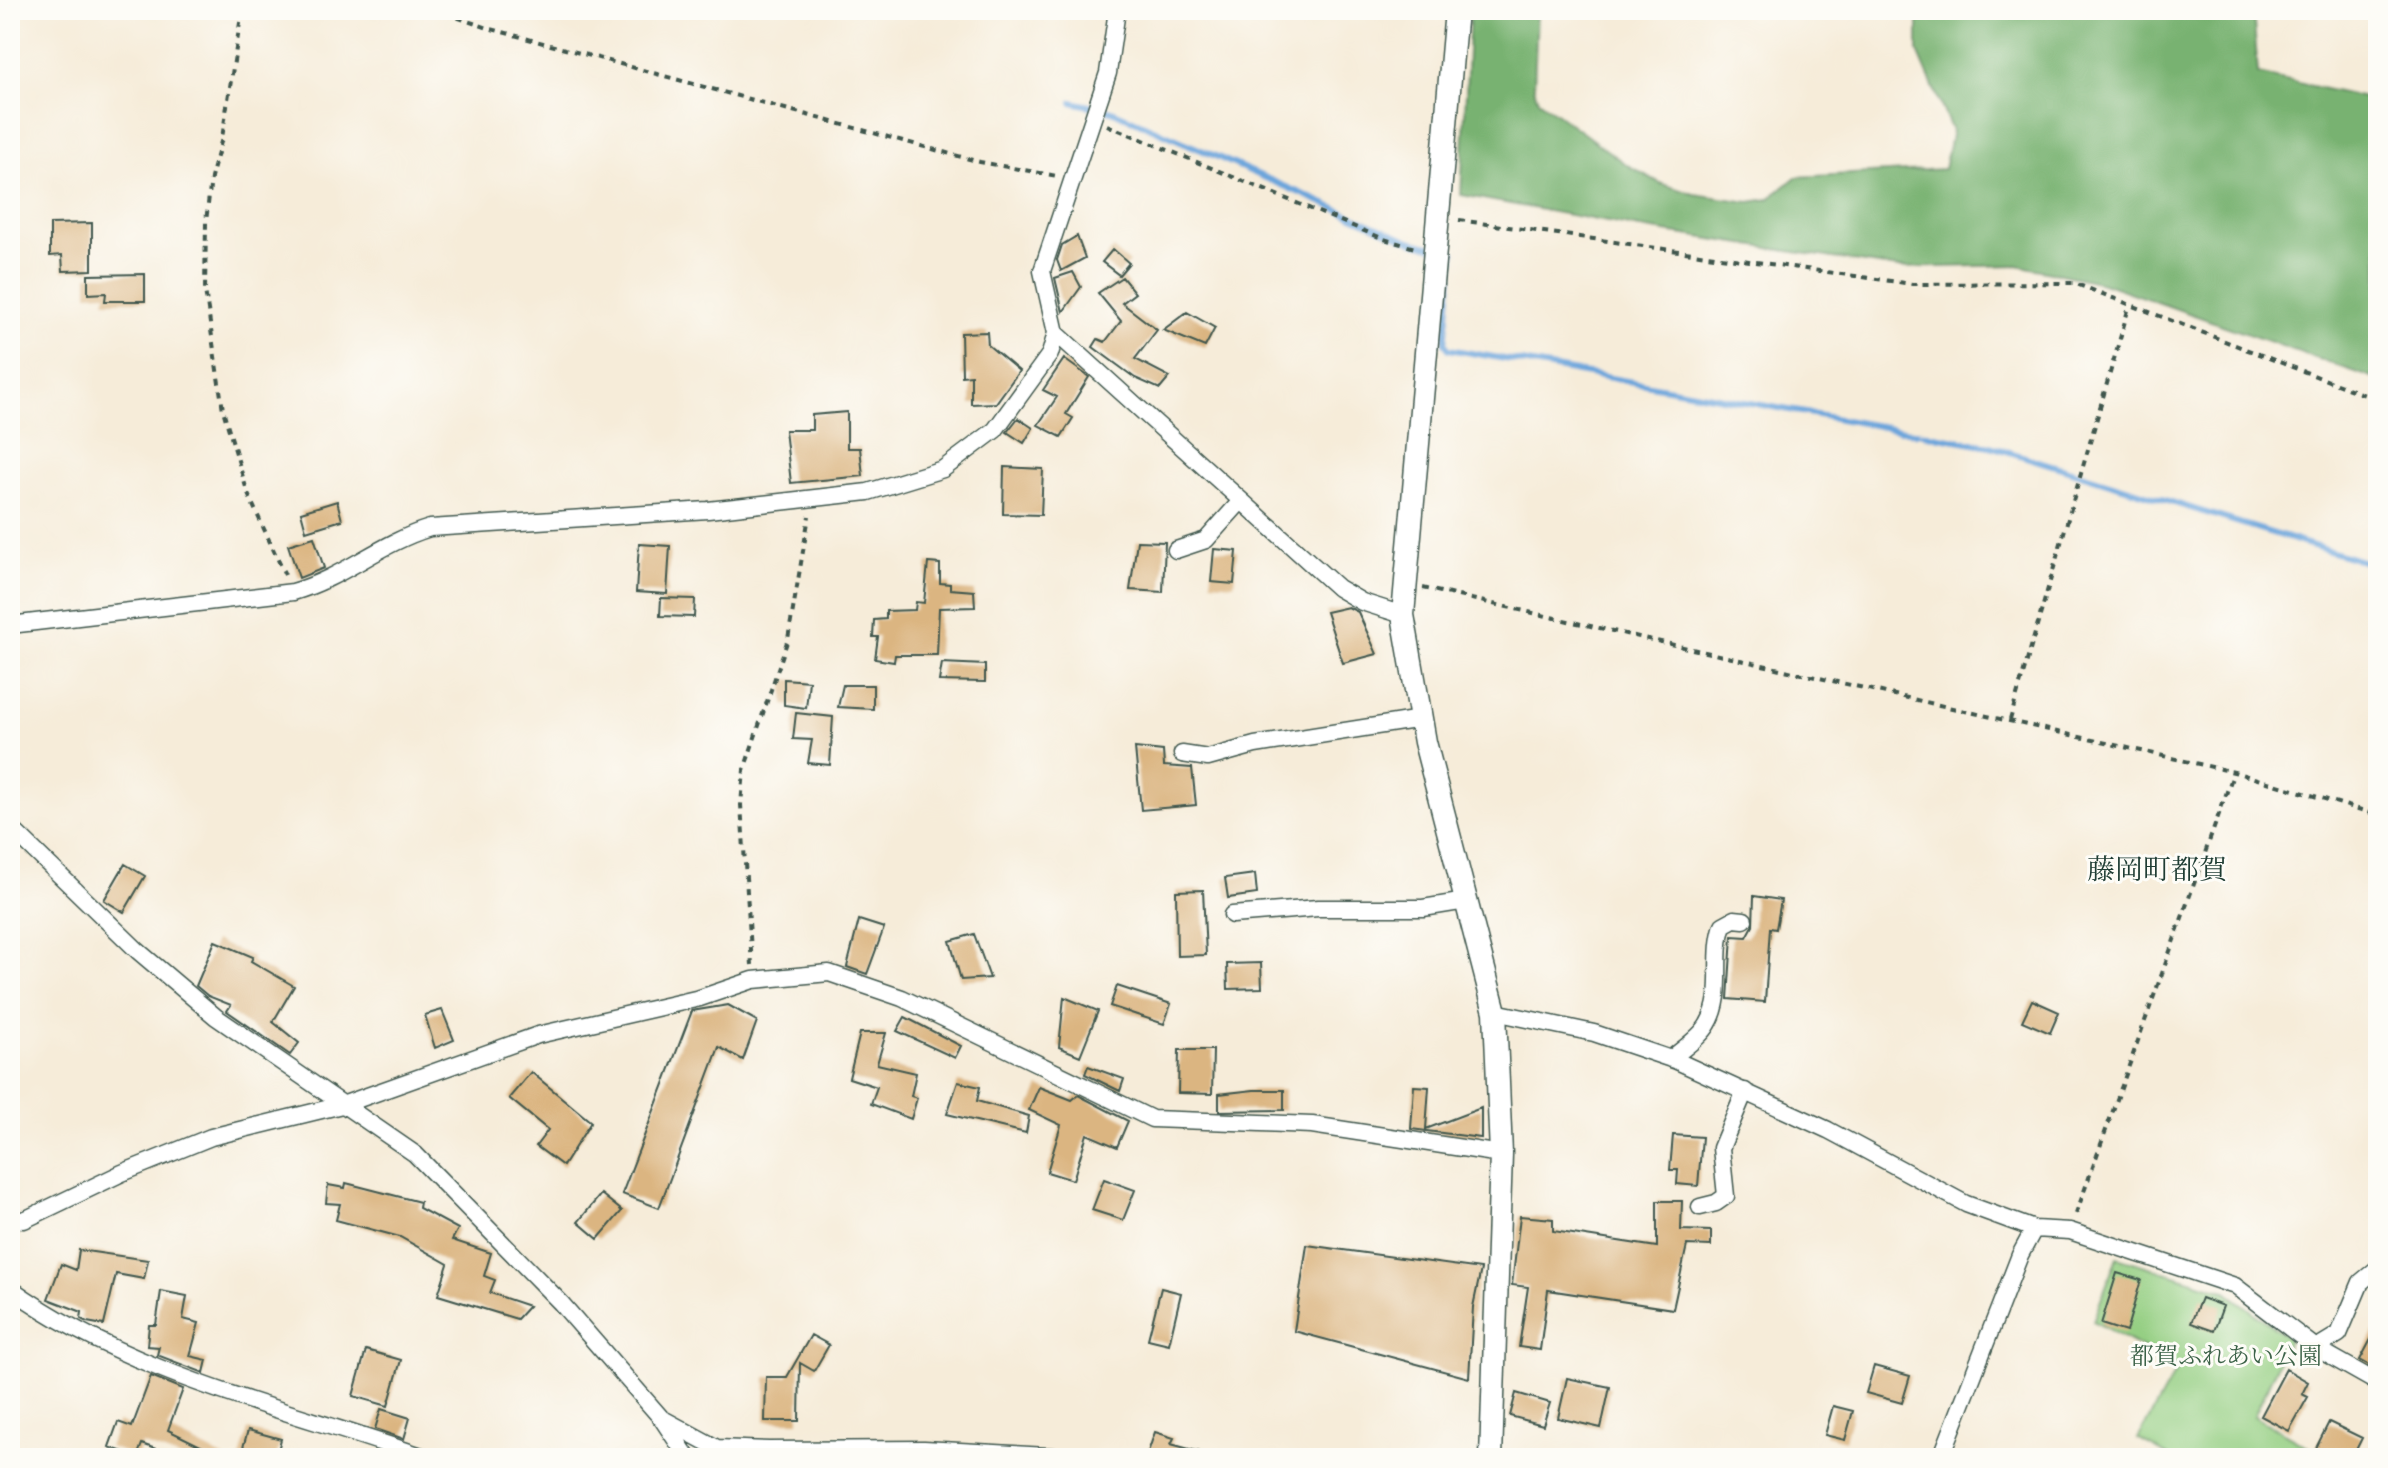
<svg xmlns="http://www.w3.org/2000/svg" width="2388" height="1468" viewBox="0 0 2388 1468" font-family="'Gentium Book Plus','Noto Serif JP',serif">
<style>
.green{fill:#95cf83;stroke:#5a865c;stroke-width:2}
.forest{fill:#78b271;stroke:#4c7852;stroke-width:2}
.lines{fill:none;stroke-linecap:round;stroke-linejoin:round}
.stream{stroke:#6ca5db;stroke-width:6}
.building{fill:#dbb581}
.street-casing{stroke:#3f574d;stroke-width:19}
.secondary-casing{stroke:#3f574d;stroke-width:25}
.path{stroke:#3f574d;stroke-width:4;stroke-dasharray:6 6;stroke-linecap:butt}
.street{stroke:#fff;stroke-width:16}
.secondary{stroke:#fff;stroke-width:22}
.labels{text-anchor:middle;dominant-baseline:central;stroke-width:6;stroke-linejoin:round;paint-order:stroke}
.park-label{font-size:24px;fill:#3c6248;stroke:#fdfcf7}
.quarter-label{font-size:28px;fill:#1f3d34;stroke:#fdfcf7}
</style>
<rect width="100%" height="100%" fill="#fdfcf7"/>
<filter id="ink" filterUnits="userSpaceOnUse"><feTurbulence type="fractalNoise" baseFrequency=".0125" numOctaves="2"/><feDisplacementMap in="SourceGraphic" scale="16" xChannelSelector="R" yChannelSelector="G"/><feConvolveMatrix kernelMatrix="1 2 1 2 8 2 1 2 1" color-interpolation-filters="sRGB"/></filter>
<filter id="wash" filterUnits="userSpaceOnUse"><feTurbulence type="fractalNoise" baseFrequency=".006" numOctaves="4" result="noise"/><feDisplacementMap in="SourceGraphic" scale="32" xChannelSelector="R" yChannelSelector="G"/><feGaussianBlur stdDeviation="1.8" result="paint"/><feColorMatrix in="noise" values="0 0 0 0 0 0 0 0 0 0 0 0 0 0 0 0 0 1.4 0 .05"/><feComposite in="paint" operator="in"/></filter>
<g filter="url(#wash)">
<rect width="100%" height="100%" fill="#f6ecd9"/>
<path class="green" d="M2117 1257 2225 1291 2289 1339 2254 1416 2308 1447 2303 1458H2172L2138 1439 2178 1367 2093 1321Z"/>
<path class="forest" d="M1470 10H1537L1534 88 1538 100 1627 165 1662 184 1694 194 1749 202 1769 199 1796 177 1944 169 1952 131 1918 52V10H2253L2258 74 2378 101V380L2103 283 2017 265 1898 268 1640 228 1461 195Z"/>
<g class="lines">
<path class="stream" d="M1072 102 1112 111 1410 241 1454 253 1445 344 1449 349 1990 446 2378 566"/>
</g>
<g id="blocks">
<path class="building" d="M92 223V270L63 271 62 255 50 256V224Z
M1077 236 1085 258 1061 271 1057 260 1062 245Z
M1113 249 1129 263 1119 275 1102 262Z
M1073 272 1081 287 1063 312 1055 278Z
M145 274V301H105L106 293 88 294V275Z
M1122 277 1135 293 1122 303 1157 330 1135 359 1170 377 1160 389 1135 378 1093 347 1098 339 1105 342 1121 321 1098 293Z
M1187 312 1215 328 1205 347 1163 330Z
M987 332 988 345 1019 371 996 403 971 404V375L962 376 961 333Z
M1064 359 1089 377 1066 414 1073 418 1061 437 1038 425 1057 397 1043 390Z
M847 412V448H860L863 476 791 483 785 430H812V415Z
M1018 418 1033 428 1024 443 1007 432Z
M1004 467 1043 469 1041 515 1003 514Z
M337 501 342 520 306 531 301 512Z
M314 537 324 568 299 578 288 545Z
M1137 541 1165 542 1163 592 1130 590Z
M639 544 670 546 667 594 636 592Z
M1214 549 1237 551 1234 584 1211 582Z
M928 563 940 564V583L950 584V589L974 591 975 607 939 608 937 655H895L894 662 875 659 878 637H873L874 620 886 619V611L915 610 916 602 924 603Z
M661 598 695 599 694 617 660 616Z
M1348 607 1358 612 1377 654 1343 663 1326 612Z
M942 663 985 665V682L939 681Z
M784 679 809 681 806 708 784 705Z
M843 685H873V709L838 707Z
M796 713 833 717 830 765 808 763 812 740 793 739Z
M1135 748 1163 751 1164 766 1192 768 1196 805 1141 810Z
M125 864 145 876 124 912 104 900Z
M1255 874 1257 894 1228 898 1225 878Z
M1203 890 1206 955 1177 956 1176 891Z
M1754 896 1781 900 1776 929 1770 928 1765 1002 1728 999 1732 936 1747 937 1753 926Z
M859 920 884 928 867 974 847 967Z
M974 934 990 978 961 980 950 941Z
M215 941 253 957 251 961 294 986 273 1022 299 1043 290 1055 227 1011 231 1005 208 996 196 986Z
M1261 963 1262 988 1228 989 1227 964Z
M1117 986 1171 1004 1164 1024 1110 1006Z
M1064 997 1098 1011 1080 1056 1059 1047Z
M2032 1000 2059 1012 2050 1033 2022 1021Z
M728 1005 757 1021 743 1060 719 1047 659 1208 622 1194 692 1011Z
M442 1010 454 1040 435 1048 425 1015Z
M905 1017 961 1046 955 1058 897 1031Z
M860 1033H886L877 1064 916 1073 911 1096 917 1098 911 1119 871 1104 877 1087 849 1078Z
M1179 1050H1213L1212 1094 1178 1093Z
M1088 1066 1124 1079 1120 1091 1085 1074Z
M531 1072 591 1122 563 1166 536 1146 548 1130 509 1098Z
M958 1082 980 1087 977 1101 1029 1116 1026 1133 947 1114Z
M1414 1086 1429 1087 1426 1129 1481 1108V1138L1411 1129Z
M1039 1087 1072 1100 1078 1095 1128 1121 1117 1147 1087 1134 1073 1180 1047 1172 1061 1125 1029 1110Z
M1254 1090H1284V1110L1219 1111V1094Z
M1673 1135 1702 1137 1698 1186 1677 1184 1678 1170H1670Z
M1104 1179 1135 1190 1123 1220 1092 1210Z
M346 1183 420 1202 419 1208 458 1229 452 1240 491 1253 484 1276 495 1280 490 1293 529 1306 517 1319 438 1295 448 1264 400 1237 336 1220 340 1204 326 1203 328 1185 345 1188Z
M601 1194 622 1211 598 1239 578 1222Z
M1657 1201H1682L1681 1230 1711 1231V1246L1687 1245 1673 1309 1548 1290 1540 1350 1519 1347 1528 1287 1512 1285 1520 1216 1553 1219V1231L1657 1247Z
M1307 1245 1481 1269 1473 1307 1469 1378 1294 1331Z
M79 1250 148 1260 144 1279 116 1274 104 1325 87 1322 81 1319 82 1312 48 1299 61 1264 76 1270Z
M2117 1273 2141 1280 2126 1332 2101 1324Z
M1161 1288 1181 1293 1169 1344 1148 1339Z
M161 1291 187 1296 183 1319 199 1323 190 1356 207 1360 204 1373 157 1355 159 1347 147 1346 149 1325H156Z
M2201 1298 2223 1306 2214 1331 2191 1323Z
M2378 1326V1370L2360 1360Z
M811 1335 829 1345 814 1371 800 1363 799 1421H765L766 1377H787Z
M366 1350 401 1360 388 1406 353 1396Z
M1874 1366 1910 1376 1902 1403 1866 1393Z
M2286 1369 2308 1382 2302 1394 2308 1397 2289 1431 2261 1416Z
M151 1376 183 1389 168 1430 225 1458H181L142 1444 137 1457 109 1447 118 1422 132 1427Z
M1567 1378 1610 1387 1601 1428 1558 1418Z
M1516 1393 1550 1403 1543 1425 1510 1416Z
M1833 1406 1853 1411 1845 1440 1825 1435Z
M381 1409 410 1418 404 1439 375 1429Z
M2329 1422 2362 1438 2352 1458H2336L2316 1448Z
M248 1430 281 1439 276 1458H240Z
M1155 1432 1174 1438 1171 1444 1204 1453 1203 1458H1146Z"/>
</g>
</g>
<g filter="url(#ink)">
<use href="#blocks" fill-opacity="0" stroke="#3f574d" stroke-width="2"/>
<g class="lines">
<g class="street-casing">
<path id="street" d="M1056 333 1338 588 1362 602 1403 615
M1176 550 1206 540 1241 501
M10 625 293 592C343 578 380 543 430 528L708 510 868 492 943 469 995 430 1050 354 1056 333 1042 271 1108 73 1117 10
M1182 754 1208 758 1255 745 1421 719
M10 827 138 951 216 1017 415 1154 561 1303 662 1419 688 1458
M1232 915 1318 908H1423L1466 901
M1495 1012 1594 1033 1677 1061 1828 1130 1966 1204 2034 1229 2070 1231 2235 1286 2316 1348 2378 1383
M1671 1059C1682 1049 1701 1037 1708 1024 1726 994 1712 957 1723 925L1734 919 1744 920
M1700 1207 1716 1203 1726 1196 1721 1148 1745 1091
M10 1219 24 1220 122 1173 211 1137 342 1105 538 1035 700 998 753 980 829 973 902 998 1152 1119 1312 1125 1501 1154
M10 1288C133 1377 286 1408 427 1458
M2316 1348 2339 1334 2361 1282 2378 1268
M665 1420 717 1448 769 1450 752 1458
M769 1450 924 1449 1084 1458
M1941 1458 2020 1255 2034 1229"/>
</g>
<g class="secondary-casing">
<path id="secondary" d="M1456 10 1403 615 1425 742 1495 1012 1501 1154 1491 1458"/>
</g>
<path class="path" d="M242 10 222 138 211 178 206 222 205 290 223 410 248 494 285 575
M435 10 488 28 980 162 1057 176
M1107 125 1384 239 1415 248
M1459 220 1912 284 2074 283 2378 400
M1423 588 2234 772 2378 815
M2010 720 2129 307
M752 965 741 805 744 770 788 639 809 516
M2076 1214 2234 772"/>
<use href="#street" class="street"/>
<use href="#secondary" class="secondary"/>
</g>
</g>
<g class="labels">
<g class="park-label">
<text x="2226" y="1355">都賀ふれあい公園</text>
</g>
<g class="quarter-label">
<text x="2157" y="868">藤岡町都賀</text>
</g>
</g>
<rect width="2388" height="1468" fill="none" stroke="#fdfcf7" stroke-width="40"/>
</svg>
